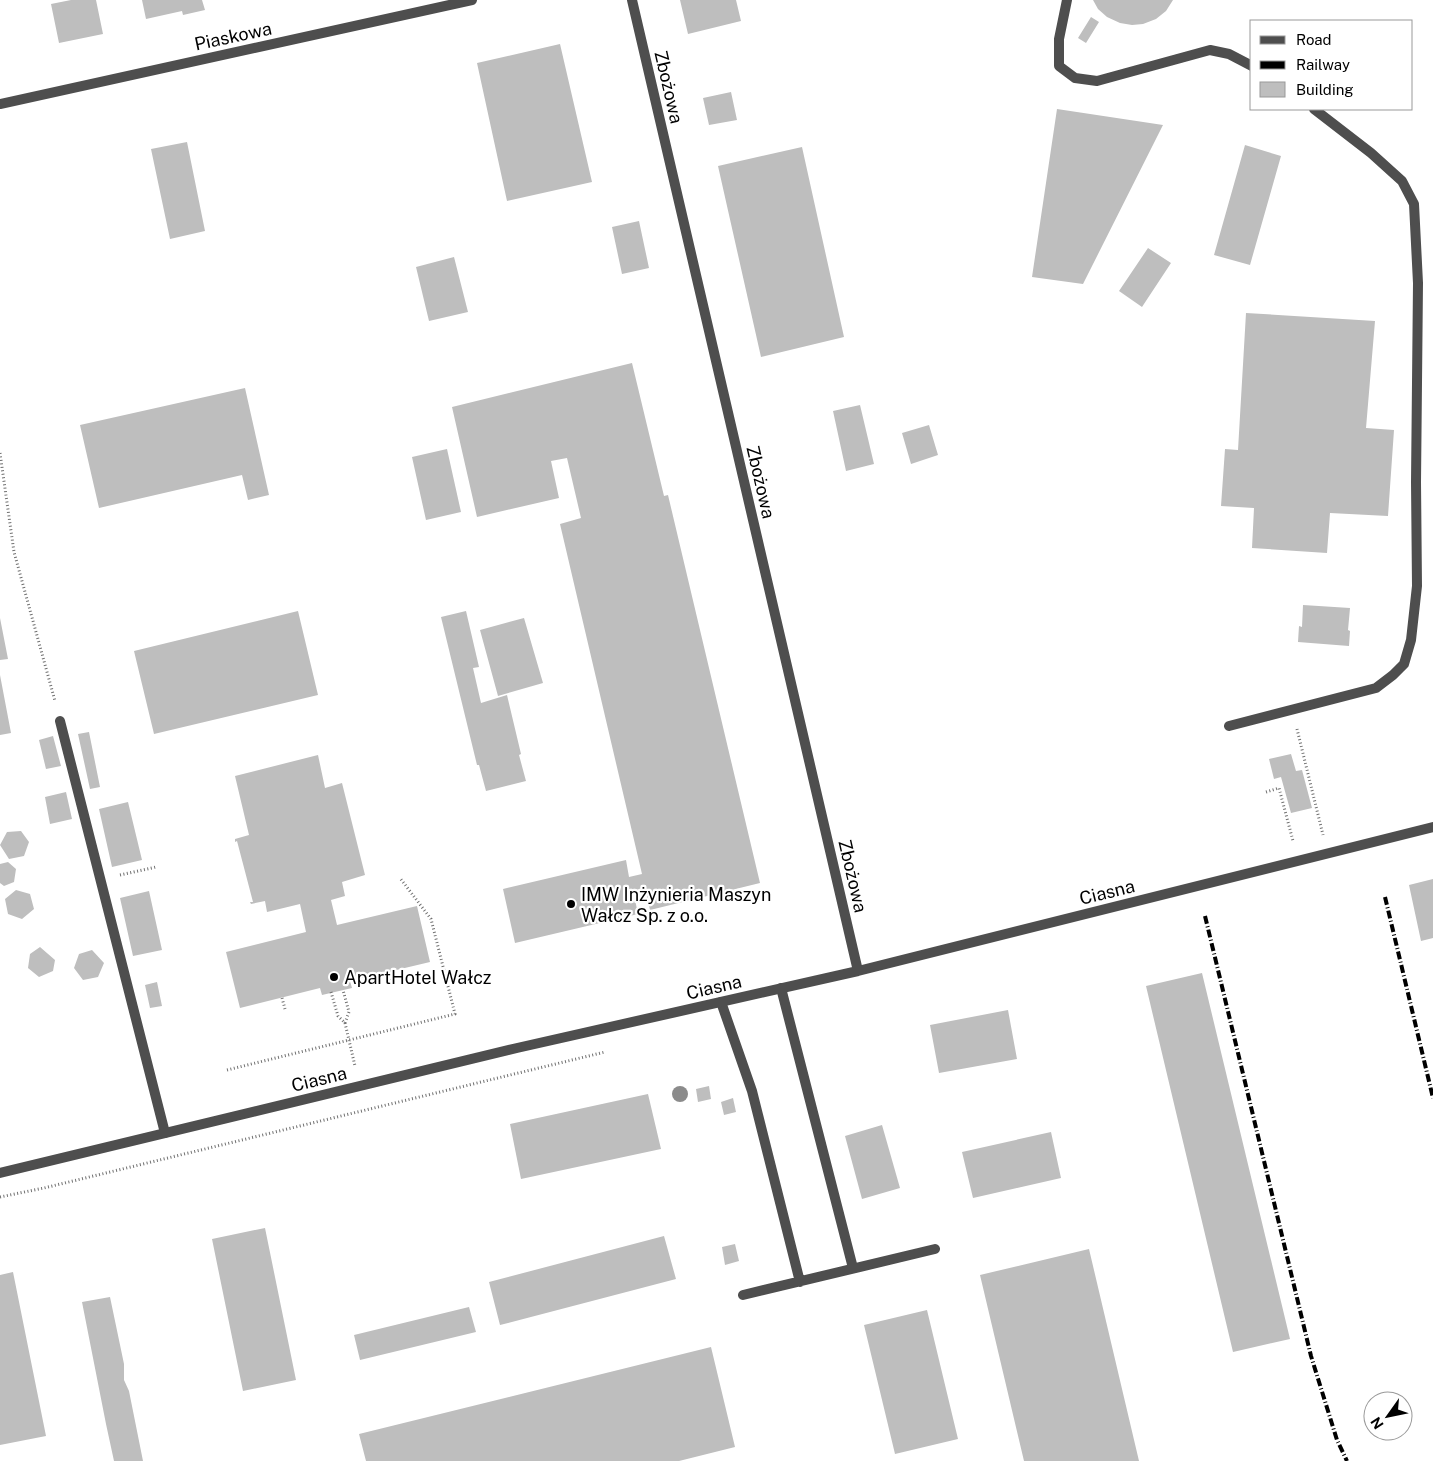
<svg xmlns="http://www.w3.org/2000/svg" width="1433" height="1461" viewBox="0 0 1433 1461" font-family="'Public Sans',sans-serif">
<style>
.building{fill:#bebebe}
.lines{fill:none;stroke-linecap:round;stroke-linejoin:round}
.path{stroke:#707070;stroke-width:3;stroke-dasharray:1 2.5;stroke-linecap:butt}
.lane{stroke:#4e4e4e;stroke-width:10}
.street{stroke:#4e4e4e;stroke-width:10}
.rail{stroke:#000;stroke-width:4;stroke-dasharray:8 2.5 1 2.5;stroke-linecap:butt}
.tree{fill:#8b8b8b}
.poi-dot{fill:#000;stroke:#fff;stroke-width:2}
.labels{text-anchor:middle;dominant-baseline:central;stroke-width:4.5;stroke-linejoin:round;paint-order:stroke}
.street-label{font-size:18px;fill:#000;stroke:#fff}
.poi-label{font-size:18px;fill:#000;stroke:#fff;text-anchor:start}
</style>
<rect width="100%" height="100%" fill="#fff"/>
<path class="building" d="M71 0H96L103 34 59 43 51 4Z
M142 0H202L205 10 183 15 182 11 146 19Z
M680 0H736L741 21 688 34Z
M1093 0H1173L1166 11 1156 19 1143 24 1132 25 1120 23 1107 17 1098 9Z
M1091 17 1099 22 1086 43 1078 38Z
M560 44 592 182 507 201 477 63Z
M731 92 737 120 709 125 703 98Z
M1057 109 1163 125 1083 284 1032 277Z
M187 142 205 231 170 239 151 149Z
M1245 145 1281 156 1250 265 1214 255Z
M802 147 844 337 761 357 718 166Z
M639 221 649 268 622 274 612 227Z
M1148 248 1171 263 1142 307 1119 291Z
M454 257 468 312 429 321 416 267Z
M1246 313 1375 321 1366 428 1394 430 1388 516 1330 513 1327 553 1252 548 1254 508 1221 506 1225 449 1238 450Z
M632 363 664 496 668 495 760 883 650 910 646 892 634 895 638 914 515 943 503 889 626 860 629 877 642 874 560 524 581 518 567 458 551 461 559 498 477 517 452 407Z
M245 388 269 495 248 500 242 475 99 508 80 425Z
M860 405 874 464 846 471 833 411Z
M929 425 938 455 911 464 902 433Z
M447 449 461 512 426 520 412 457Z
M1303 605 1350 608 1348 630 1350 631 1349 646 1298 642 1299 626 1302 627Z
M298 611 318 695 154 734 134 651Z
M466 611 479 667 473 668 481 703 507 695 521 754 519 755 526 781 486 791 479 765H477L441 617Z
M0 618 8 659 0 660Z
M524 618 543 683 498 696 480 630Z
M0 675 11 733 0 735Z
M89 732 100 787 90 789 78 734Z
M53 736 61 766 46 769 39 740Z
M1291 754 1296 771 1302 770 1312 808 1291 813 1281 777 1274 779 1269 759Z
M318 755 325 788 342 783 365 875 342 882 345 896 331 900 337 925 417 906 430 962 350 981 352 988 322 995 320 988 240 1008 226 952 306 932 300 904 267 912 265 901 251 904 250 902H253L237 841 235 842V839L249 835 235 776Z
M66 792 72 819 50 824 45 797Z
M128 802 142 860 112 867 99 809Z
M21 831 29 842 24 856 9 859 0 845 7 832Z
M8 862 16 869 14 882 4 886 0 883V864Z
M1433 879V938L1421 941 1409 885Z
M16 890 30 894 34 909 22 919 8 914 5 899Z
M149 891 162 950 133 956 120 898Z
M40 947 55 960 53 971 39 977 28 968 30 954Z
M92 950 104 963 98 977 83 980 74 968 79 954Z
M1202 973 1290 1339 1233 1352 1146 986Z
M157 982 162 1006 150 1008 145 985Z
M1008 1010 1017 1059 939 1073 930 1025Z
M709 1086 711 1099 698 1102 696 1089Z
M648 1094 661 1149 521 1179 510 1124Z
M733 1098 736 1112 724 1115 721 1102Z
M882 1125 900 1188 862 1199 845 1136Z
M1051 1132 1061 1178 973 1198 962 1152Z
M265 1228 296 1380 243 1391 212 1239Z
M664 1236 676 1279 500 1325 489 1282Z
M735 1244 739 1261 725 1265 722 1247Z
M1089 1249 1139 1461H1024L980 1275Z
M13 1272 46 1436 0 1445V1275Z
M110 1297 124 1364V1380L129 1391 143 1461H114L106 1424 82 1302Z
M469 1307 476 1332 360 1360 354 1335Z
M927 1310 958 1439 895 1454 864 1325Z
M711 1347 735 1447 679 1461H366L359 1434Z"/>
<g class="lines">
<path class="path" d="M0 453 14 552 55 701
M1297 729 1323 835
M1266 792 1279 788 1293 841
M120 875 156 867
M389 972 392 982
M331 992 338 1016 345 1023 349 1012 343 990
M282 998 285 1009
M345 1023 355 1066
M227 1070 455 1014 431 919 400 878
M0 1197 44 1188 605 1052"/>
<path class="lane" d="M1067 0 1059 39V66L1075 78 1097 81 1210 50 1229 54 1252 66
M60 721 165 1133
M1229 726 1376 688 1393 675 1404 664 1411 640 1417 586 1416 482 1418 283 1414 204 1402 181 1371 153 1314 109
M781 988 853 1268
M721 1002 752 1091 800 1282
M743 1295 935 1249"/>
<path class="street" d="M632 0 858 971
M0 104 472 0
M0 1173 517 1048 858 971 1433 827"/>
<path class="rail" d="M1385 897 1433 1098
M1205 916 1311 1356 1337 1440 1347 1461"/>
</g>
<circle class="tree" cx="680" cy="1094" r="8"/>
<g class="poi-dot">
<circle cx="571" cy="904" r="5"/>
<circle cx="334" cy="977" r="5"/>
</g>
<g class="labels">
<g class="street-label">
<text transform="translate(233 36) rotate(-12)">Piaskowa</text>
<text transform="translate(669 87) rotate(77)">Zbożowa</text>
<text transform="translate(761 482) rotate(77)">Zbożowa</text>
<text transform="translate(853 876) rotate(77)">Zbożowa</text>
<text transform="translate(1107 892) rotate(-14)">Ciasna</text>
<text transform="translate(714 987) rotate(-13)">Ciasna</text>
<text transform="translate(319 1079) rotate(-14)">Ciasna</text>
</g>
<g class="poi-label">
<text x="581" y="894">IMW Inżynieria Maszyn<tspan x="581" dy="21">Wałcz Sp. z o.o.</tspan></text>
<text x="344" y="977">ApartHotel Wałcz</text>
</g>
</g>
<rect x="1250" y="20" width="162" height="90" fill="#ffffff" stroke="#999999"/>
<rect x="1260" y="36" width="25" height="8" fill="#4e4e4e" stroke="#999999"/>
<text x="1296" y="45" font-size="15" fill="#000000">Road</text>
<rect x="1260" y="61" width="25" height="8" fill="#000000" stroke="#999999"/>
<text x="1296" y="70" font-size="15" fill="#000000">Railway</text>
<rect x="1260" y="82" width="25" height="15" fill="#bebebe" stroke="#999999"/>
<text x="1296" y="95" font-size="15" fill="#000000">Building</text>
<g transform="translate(1388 1416) rotate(237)"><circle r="24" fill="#ffffff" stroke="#999999"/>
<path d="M0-4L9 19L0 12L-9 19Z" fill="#000000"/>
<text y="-8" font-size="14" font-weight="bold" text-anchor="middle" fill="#000000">N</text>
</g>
</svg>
